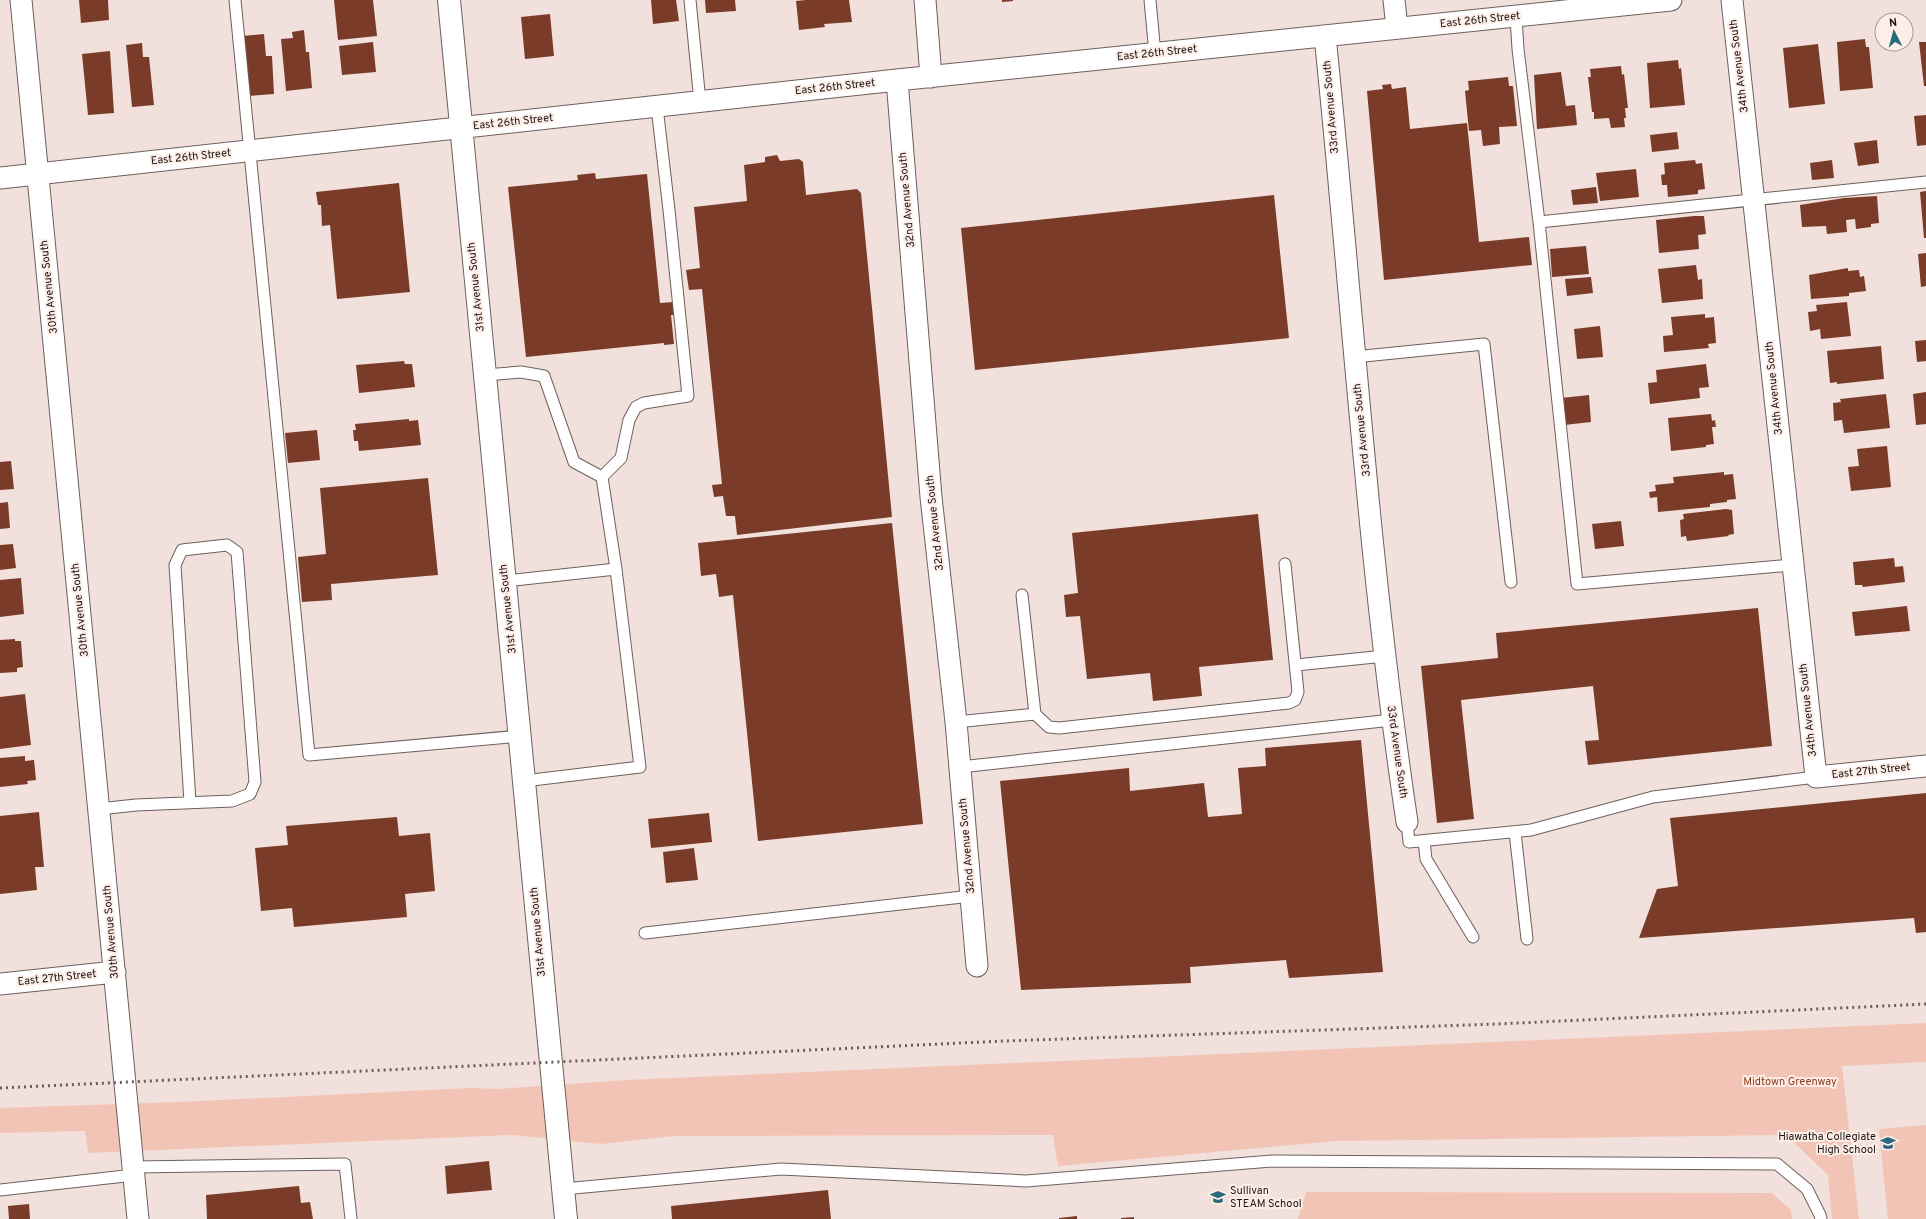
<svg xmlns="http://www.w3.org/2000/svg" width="1926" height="1219" viewBox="0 0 1926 1219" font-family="Overpass,sans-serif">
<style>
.green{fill:#f2c4b6}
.building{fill:#7a3c29}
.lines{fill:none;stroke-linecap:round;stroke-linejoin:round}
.service-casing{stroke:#6e605c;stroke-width:13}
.minor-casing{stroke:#6e605c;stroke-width:23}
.tertiary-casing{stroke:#6e605c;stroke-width:24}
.service{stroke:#fff;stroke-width:11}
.minor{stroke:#fff;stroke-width:21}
.tertiary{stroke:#fff;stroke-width:22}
.rail{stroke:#675d5b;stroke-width:3;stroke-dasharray:2 4;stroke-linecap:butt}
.labels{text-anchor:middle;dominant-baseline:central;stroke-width:4;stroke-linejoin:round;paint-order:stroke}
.street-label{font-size:11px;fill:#1a1413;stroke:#feeee8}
.park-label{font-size:11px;fill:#8d3a1e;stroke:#feeee8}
.poi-label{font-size:11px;fill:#1a1413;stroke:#feeee8;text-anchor:end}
</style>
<rect width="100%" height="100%" fill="#f1e0db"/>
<path class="green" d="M1926 1023V1062L1842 1066 1859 1219H1832L1828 1175 1786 1135 1336 1141 1058 1166 1053 1135 673 1136 601 1144 512 1135 88 1153 85 1131 0 1133V1108L180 1102 470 1088 499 1089 627 1080Z
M1926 1125V1219H1888L1879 1129Z
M1306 1192 1772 1193 1791 1210 1792 1219H1298Z"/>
<path class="building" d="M79 0H108L109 20 81 23Z
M334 0H373L377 36 338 40Z
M651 0H676L679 21 653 24Z
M705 0H735L736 11 706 13Z
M806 0H849L852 22 824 24 825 27 799 30 796 1Z
M1002 0H1013V1L1002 2Z
M550 14 554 56 525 59 521 17Z
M304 30 306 52H309L312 88 286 91 281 39 293 38 292 32Z
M264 34 266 56H272L274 94 248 96 242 36Z
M1865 39 1866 47H1869L1873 88 1840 91 1837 42Z
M373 42 376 72 342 75 339 46Z
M1919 42H1926V86H1924Z
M142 43 143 57H149L154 105 132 107 126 45Z
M1818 44 1825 104 1789 108 1783 48Z
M110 51 114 113 88 115 82 54Z
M1678 60 1679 69 1681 68 1685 105 1650 108 1647 63Z
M1621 66 1622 75 1624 74 1628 108H1625L1626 118H1624L1625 127 1611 128 1609 118 1594 119V112H1592L1588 77H1591L1590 69Z
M1561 72 1566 106 1575 105 1577 125 1537 129 1534 75Z
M1508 77 1509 86H1513L1517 126 1499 127 1500 144 1483 146 1481 130 1469 131 1465 91 1469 90 1468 81Z
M1391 84 1392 89 1406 87 1410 129 1467 123 1479 242 1529 237 1532 265 1384 280 1367 91 1383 89 1382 85Z
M1926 115V145L1917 146 1914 116Z
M1677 132 1679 149 1652 152 1650 135Z
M1877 140 1879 163 1858 166 1854 143Z
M777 155 780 161 799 159 803 162 806 195 857 189 861 193 892 517 737 535 735 516H726L723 496 714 497 712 485 722 484 702 289 689 290 686 270 700 268 694 207 747 201 744 165 765 162V157Z
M1695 160 1696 164 1702 163 1705 189 1698 190V194L1668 197 1667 185H1662L1661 175 1665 174 1664 163Z
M1832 160 1834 178 1812 180 1810 163Z
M1636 169 1639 197 1600 201 1596 173Z
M595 173 596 179 647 174 660 303 673 302 674 315H671L674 344 664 345V343L526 357 508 187 578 180 577 175Z
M399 183 410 292 337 299 330 225 322 226 321 205H318L316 192Z
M1596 187 1598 203 1573 205 1571 190Z
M1926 191V238H1924L1920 192Z
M1274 195 1289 338 975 370 961 228Z
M1877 196 1879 223 1871 224V227L1856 229 1855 219 1846 220 1847 232 1827 234 1826 226 1802 227 1800 205 1844 198Z
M1694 216H1704L1706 234 1698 235 1699 249 1659 253 1656 220Z
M1586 246 1589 274 1552 277 1550 249Z
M1926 253V286L1921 287 1918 254Z
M1696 265 1698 280 1702 279 1703 299 1662 303 1658 269Z
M1848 268V271L1859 270 1860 277 1864 276 1866 291 1849 293V296L1811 299 1809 275Z
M1591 277 1593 293 1567 296 1565 279Z
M1847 302 1851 336 1821 339 1820 329 1810 331 1808 312 1817 311 1816 305Z
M1705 314V318L1714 317 1716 343 1708 344 1709 348 1664 352 1663 336 1673 335 1671 317Z
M1600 326 1603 357 1577 359 1574 329Z
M1926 340V361L1917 362 1915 341Z
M1881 346 1884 379 1837 384V382L1830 383 1827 351Z
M404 361 405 364H412L415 387 359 393 356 365Z
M1706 364 1709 387 1699 388 1700 398 1650 404 1648 383 1657 382 1656 370Z
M1926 392V424L1916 425 1913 394Z
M1886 394 1890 428 1844 433 1842 420 1834 421 1833 403 1841 402 1840 399Z
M1589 395 1591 422 1564 425 1561 398Z
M1711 414 1712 421 1715 420 1716 427H1712L1714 444 1706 445V447L1671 451 1668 418Z
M409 419V421L418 420 421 445 359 451 358 441H354L353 430H356L355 424Z
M317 430 320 460 288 463 285 433Z
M1887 446 1891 487 1851 491 1848 467 1859 466 1857 449Z
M11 461 14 489 0 490V462Z
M1724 472V475L1733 474 1736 499 1727 500V502L1710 504V507L1658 512 1657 497 1650 498 1649 492 1656 491 1655 485 1674 483 1673 477Z
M428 478 438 575 331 584 332 600 302 602 298 557 326 554 320 488Z
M8 502 10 528 0 529V503Z
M1726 509 1732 510 1734 534 1728 535 1729 536 1687 541 1686 536 1681 537 1680 520 1684 519 1683 514Z
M1258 514 1273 660 1199 667 1202 696 1153 701 1150 673 1087 679 1080 616 1066 617 1064 595 1078 593 1072 533Z
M1621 521 1624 546 1595 549 1592 524Z
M892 523 923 824 758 841 733 595 719 597 716 574 701 576 698 543Z
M13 544 16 568 0 570V545Z
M1894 558 1895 567 1903 566 1905 582 1863 587 1862 585H1855L1853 562Z
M21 578 24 614 0 617V580Z
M1907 606 1910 631 1855 636 1852 612Z
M1758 608 1772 746 1588 765 1585 741 1599 740 1593 686 1461 700 1474 819 1437 823 1421 666 1498 658 1496 633Z
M15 639V641H21L23 667 17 668V672L0 673V640Z
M25 694 31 745 0 749V697Z
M1361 740 1383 972 1289 978 1286 960 1190 967 1191 983 1021 990 1000 781 1129 768 1130 791 1204 783 1208 817 1242 814 1238 768 1266 766 1265 748Z
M25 756V761L34 760 36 780 27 781 28 784 0 787V758Z
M1926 793V932L1916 933 1914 918 1639 938 1657 889 1678 886 1670 818Z
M39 812 44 867H35L37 890 0 894V816Z
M709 813 712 842 651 848 648 819Z
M397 817 399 836 430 833 435 891 405 894 407 917 294 927 292 908 261 911 255 848 288 845 286 826Z
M694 848 698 880 666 883 663 852Z
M489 1161 492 1190 447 1194 445 1166Z
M299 1186 301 1203 310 1202 313 1219H207L206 1195Z
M828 1190 831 1219H672L671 1206Z
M29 1204 30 1219H9L8 1206Z
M1077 1216V1219H1059V1218Z
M1134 1217V1219H1121V1218Z"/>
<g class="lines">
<g class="service-casing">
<path id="service" d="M235 0 309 755 520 736
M690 0 700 102
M1150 0 1155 54
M1516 17 1518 49 1539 222 1577 584 1792 565
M1539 222 1926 182
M1354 357 1484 344 1511 582
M485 375 521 372 544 376 574 462 602 477
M616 569 602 477 621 458 629 420 636 407 644 403 688 396 669 210 657 107
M505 581 616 569 640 767 524 781
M1296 665 1385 656
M1035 714 1049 727 1059 728 1289 703 1295 700 1298 692 1285 564
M956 722 1035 714 1022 595
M960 767 1392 720
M99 809 136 805 232 801 250 794 255 782 237 552 227 545 182 550 175 565 190 802
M1407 822 1409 842 1531 830 1653 797 1816 777
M1515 832 1527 939
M1424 841 1426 859 1473 937
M645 933 971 896
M134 1167 345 1164 351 1219
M563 1189 781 1169 1026 1181 1273 1161 1777 1164 1807 1189 1820 1215 1821 1219
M0 1190 134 1175"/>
</g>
<g class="minor-casing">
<path id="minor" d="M21 0 138 1219
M925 0 931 77
M1394 0 1397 28
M1732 0 1816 777 1926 766
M1325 36C1352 298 1368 562 1407 822
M897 80 931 497 956 722 977 966
M0 178 897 80 1671 0
M0 984 115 972"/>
</g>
<g class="tertiary-casing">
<path id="tertiary" d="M449 0 566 1219"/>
</g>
<use href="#service" class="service"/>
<use href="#minor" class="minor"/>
<use href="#tertiary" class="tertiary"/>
<path class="rail" d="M0 1088 1004 1041 1497 1024 1926 1004"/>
</g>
<defs>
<g id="school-bare" transform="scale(1.2)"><path d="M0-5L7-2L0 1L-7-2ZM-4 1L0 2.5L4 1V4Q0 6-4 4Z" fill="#276a7c" stroke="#feeee8" stroke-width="2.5" paint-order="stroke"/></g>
</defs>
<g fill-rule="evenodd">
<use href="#school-bare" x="1888" y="1143"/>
<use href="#school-bare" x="1218" y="1197"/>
</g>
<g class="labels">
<g class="street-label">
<text transform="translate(1480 20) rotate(-6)">East 26th Street</text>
<text transform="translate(1157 53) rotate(-6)">East 26th Street</text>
<text transform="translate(1739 66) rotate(-97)">34th Avenue South</text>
<text transform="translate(835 87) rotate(-6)">East 26th Street</text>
<text transform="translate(1331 107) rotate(-95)">33rd Avenue South</text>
<text transform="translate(513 122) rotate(-6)">East 26th Street</text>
<text transform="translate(191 157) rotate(-6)">East 26th Street</text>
<text transform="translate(907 200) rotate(-95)">32nd Avenue South</text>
<text transform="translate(49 287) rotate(-96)">30th Avenue South</text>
<text transform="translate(476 287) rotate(-96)">31st Avenue South</text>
<text transform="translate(1774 388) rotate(-96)">34th Avenue South</text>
<text transform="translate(1362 430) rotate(-96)">33rd Avenue South</text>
<text transform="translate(935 523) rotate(-96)">32nd Avenue South</text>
<text transform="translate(508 609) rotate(-96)">31st Avenue South</text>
<text transform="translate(80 610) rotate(-96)">30th Avenue South</text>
<text transform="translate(1808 710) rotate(-96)">34th Avenue South</text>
<text transform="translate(1397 752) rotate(82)">33rd Avenue South</text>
<text transform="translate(1871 771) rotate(-6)">East 27th Street</text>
<text transform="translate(967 846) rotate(-95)">32nd Avenue South</text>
<text transform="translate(111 932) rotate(-95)">30th Avenue South</text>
<text transform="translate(538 932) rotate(-95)">31st Avenue South</text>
<text transform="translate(57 978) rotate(-6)">East 27th Street</text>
</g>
<g class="park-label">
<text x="1790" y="1082">Midtown Greenway</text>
</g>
<g class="poi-label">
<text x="1876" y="1137">Hiawatha Collegiate<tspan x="1876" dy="13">High School</tspan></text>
<text x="1230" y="1191" text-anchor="start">Sullivan<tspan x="1230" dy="13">STEAM School</tspan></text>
</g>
</g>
<g transform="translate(1894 32) rotate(354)"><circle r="19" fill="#feeee8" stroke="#a39793"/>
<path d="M0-3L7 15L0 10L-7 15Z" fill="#276a7c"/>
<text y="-6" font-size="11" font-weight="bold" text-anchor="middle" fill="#1a1413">N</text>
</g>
</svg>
